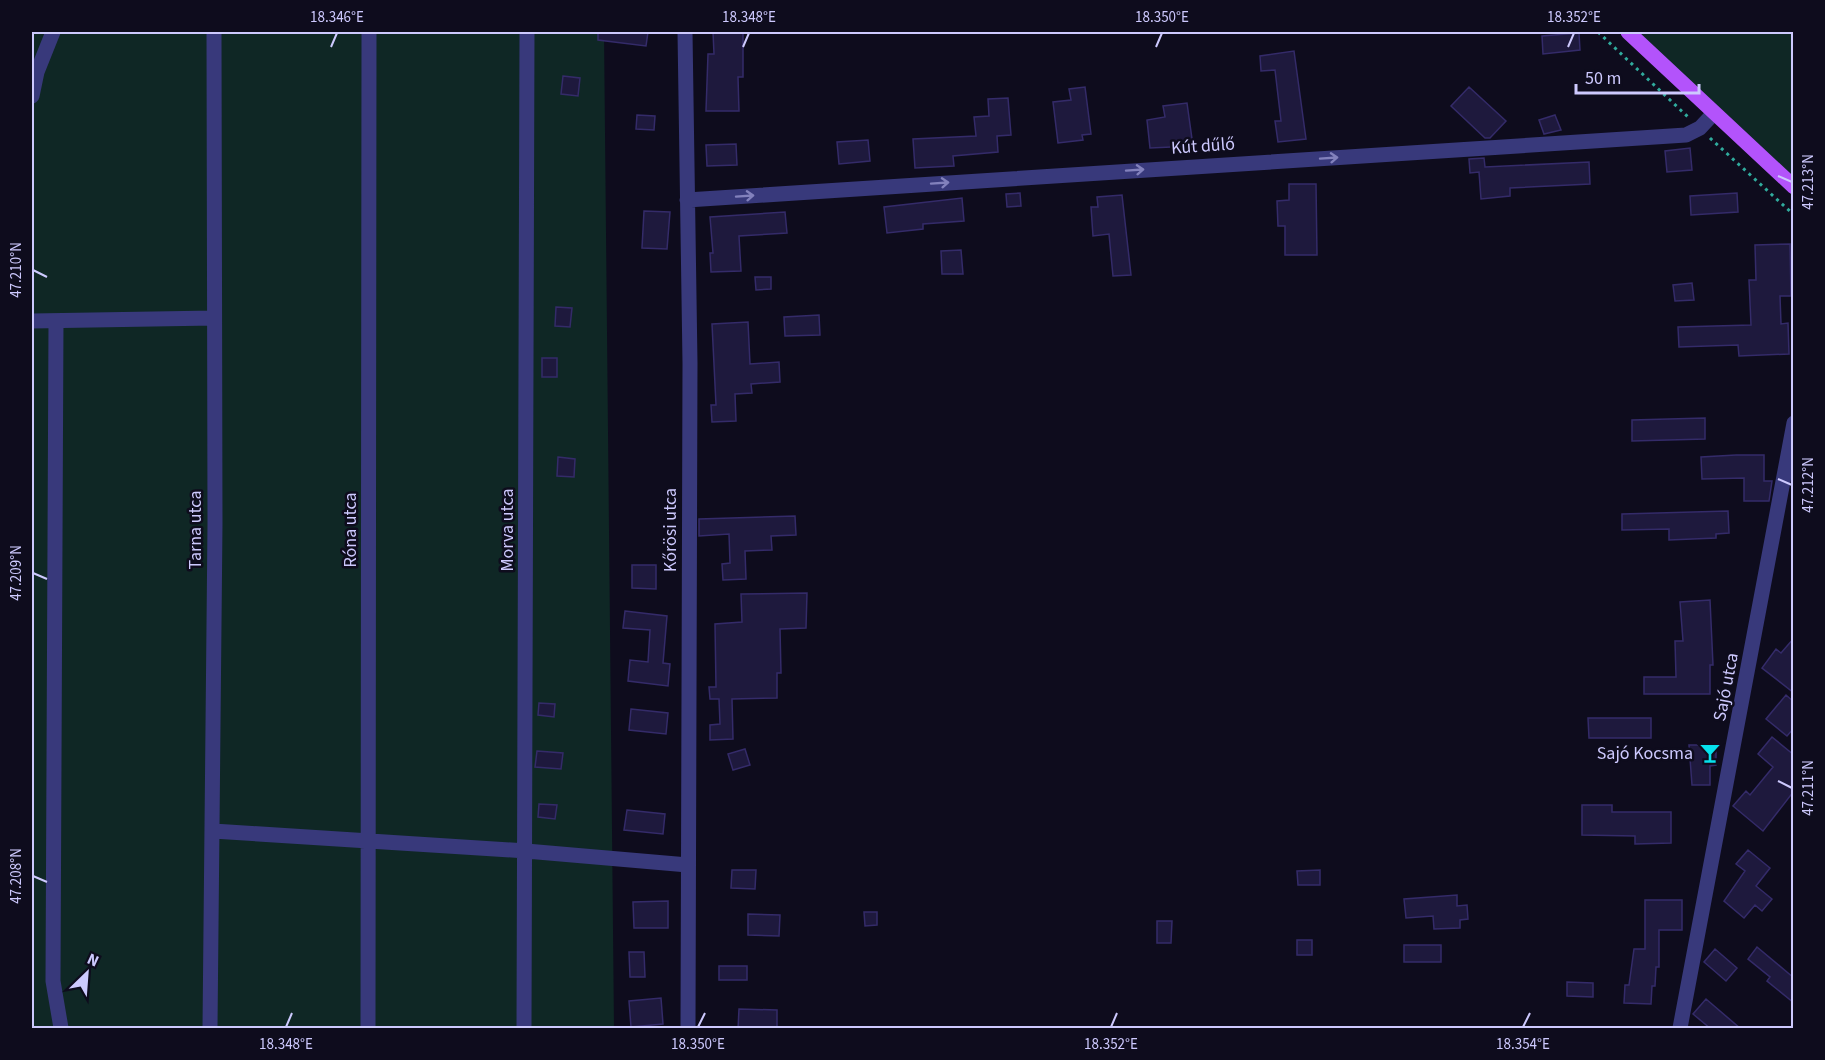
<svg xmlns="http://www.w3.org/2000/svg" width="1825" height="1060" viewBox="0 0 1825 1060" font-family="'Source Sans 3',sans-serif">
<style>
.green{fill:#0f2725}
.building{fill:#1e193d;stroke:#342b69;stroke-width:1.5}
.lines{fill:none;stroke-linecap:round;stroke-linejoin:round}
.path{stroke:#30ab9d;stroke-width:3;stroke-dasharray:3 4.5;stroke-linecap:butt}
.minor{stroke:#38397b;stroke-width:15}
.primary{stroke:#b353fb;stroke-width:15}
.oneway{stroke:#8281bc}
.ticks{fill:none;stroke:#cdc9fe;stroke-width:2}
.labels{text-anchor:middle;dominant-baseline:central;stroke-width:5;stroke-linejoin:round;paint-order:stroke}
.street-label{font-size:18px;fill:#cdc9fe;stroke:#0e0c1d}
.poi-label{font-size:18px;fill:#cdc9fe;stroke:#0e0c1d;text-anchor:end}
.neatline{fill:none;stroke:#cdc9fe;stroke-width:2}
.ticks-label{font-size:15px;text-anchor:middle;fill:#cdc9fe}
</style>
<rect width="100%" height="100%" fill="#0e0c1d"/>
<path class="green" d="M32 32H604L614 1028H32Z
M1628 32H1793V187Z"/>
<path class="building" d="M598 32H648L646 46 598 40Z
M713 32H743V77H738L739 111H706L708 54H714Z
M1579 33 1580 50 1543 54 1542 36Z
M1294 51 1306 139 1278 142 1275 121H1281L1275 70 1261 71 1260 56Z
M563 76 580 78 578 96 561 94Z
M1085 87 1091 134 1082 135 1083 140 1058 143 1053 102 1071 100 1069 89Z
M1469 87 1506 121 1490 138H1485L1451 106Z
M1008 98 1011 135 997 136 998 152 953 156 954 166 915 168 913 139 976 136 974 117 989 116 988 99Z
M1187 103 1193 146 1150 148 1147 120 1165 117 1163 106Z
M637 115 655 116 654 130 636 129Z
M1555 115 1561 130 1544 134 1539 120Z
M868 140 870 161 839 164 837 142Z
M736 144 737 165 707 166 706 145Z
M1690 148 1692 170 1667 172 1665 151Z
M1484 158 1485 167 1589 162 1590 184 1510 188V196L1481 199 1479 172 1470 173 1469 159Z
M1289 184H1316L1317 255H1285V226H1278L1277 201 1289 200Z
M1020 193 1021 206 1007 207 1006 194Z
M1737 193 1738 212 1691 215 1690 196Z
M1122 195 1131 275 1113 276 1109 234 1093 236 1091 207H1098L1097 197Z
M962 198 964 221 923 224V229L887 233 884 207Z
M644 211 670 212 667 249 642 248Z
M785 212 787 233 739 236 741 271 711 272 710 253H713L710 217Z
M1790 244 1791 296H1780L1781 324 1788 323 1789 354 1739 356 1738 345 1679 347 1678 327 1751 325 1749 280H1756L1755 245Z
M961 250 963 274H942L941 251Z
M755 277H771V289L756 290Z
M1692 283 1694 300 1675 301 1673 285Z
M556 307 572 308 570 327 555 326Z
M819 315 820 335 785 336 784 317Z
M748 322 750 364 779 362 780 382 751 384 752 393 735 394 736 421 712 422 711 405H716L712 324Z
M542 358H557V377H542Z
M1705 418V439L1632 441V420Z
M1736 455H1764V481H1772L1769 501H1744V478L1702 479 1701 457Z
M558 457 575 459 574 477 557 476Z
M1728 511 1729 533 1716 534V538L1669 540V529L1622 530V514Z
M795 516 796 535 771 536 772 550 745 551 746 579 723 580 722 564 730 563 729 534 699 536V519Z
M632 565H656V589L632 588Z
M807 593 806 628 780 629 781 673H777V698L732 699 733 739 710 740V725L720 724 719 699H710L709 687H716L715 624 742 622 741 594Z
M1710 600 1713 665H1710V694H1644V677H1676L1675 641H1683L1680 602Z
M625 611 667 616 663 663 670 664 668 686 628 681 630 660 648 662 650 630 623 628Z
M1794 638V693L1762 668 1776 649 1781 653Z
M1786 695 1794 702V728L1787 736 1766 719Z
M539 703 555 704 554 717 538 715Z
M631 709 668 713 666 734 629 730Z
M1588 718H1651V738H1589Z
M1772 737 1794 755V791L1763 831 1733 806 1746 791 1750 795 1773 767 1758 754Z
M1689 745H1716V765L1710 766V785H1692Z
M745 749 750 765 733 770 728 754Z
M537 751 563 753 561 769 535 767Z
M539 804 557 805 555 819 538 817Z
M1582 805H1612V812H1671V843L1635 844V836L1582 835Z
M627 810 665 814 663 834 624 830Z
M1748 850 1770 868 1756 886 1772 899 1762 911 1755 905 1744 918 1724 901 1745 871 1736 864Z
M732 870H756L755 889 731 888Z
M1320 870V885H1298L1297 871Z
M1457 895V906L1467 905 1468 919 1460 920V928L1434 929 1433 916 1406 918 1404 899Z
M1645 900H1682V930H1659V967H1656L1655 986H1652L1651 1004 1624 1003 1625 985H1629L1634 949H1645Z
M668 901V928H634L633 902Z
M864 912H877V925L865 926Z
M748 914 780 915 779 936 748 935Z
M1157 921H1172L1171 943H1157Z
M1297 940H1312V955H1297Z
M1404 945H1441V962H1404Z
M1757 947 1794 978V1003L1767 981 1770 977 1748 959Z
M1715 949 1737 968 1726 981 1704 962Z
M629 952H644L645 977H630Z
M719 966H747V980H719Z
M1567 982 1593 983V997L1567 996Z
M661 998 663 1024 631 1027 629 1001Z
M1706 999 1741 1029H1711L1693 1014Z
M739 1009 777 1010V1029H738Z"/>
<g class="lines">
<path class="path" d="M1598 32 1688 117
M1710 138 1794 215"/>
<path class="minor" d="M685 32 690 363 688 1028
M32 96 37 72 53 32
M687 200 1686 135 1700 128 1714 113
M32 321 214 318
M56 321 53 981 61 1028
M213 831 526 851 688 865
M210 1028 215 524 214 32
M368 1028 369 32
M524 1028 527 32
M1680 1028 1794 423"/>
<path class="primary" d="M1628 32 1794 187"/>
</g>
<defs><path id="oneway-shaft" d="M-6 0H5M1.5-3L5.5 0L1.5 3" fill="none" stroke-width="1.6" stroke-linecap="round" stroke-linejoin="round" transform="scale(1.5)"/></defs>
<g class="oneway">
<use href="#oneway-shaft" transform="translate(1329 158) rotate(-4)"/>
<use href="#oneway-shaft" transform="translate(1135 170) rotate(-4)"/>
<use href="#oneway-shaft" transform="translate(940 183) rotate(-4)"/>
<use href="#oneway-shaft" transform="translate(745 196) rotate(-4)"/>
</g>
<path class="ticks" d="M331 47 337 33M743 47 749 33M1156 47 1162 33M1568 47 1574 33M1778 176 1792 182M33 270 47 277M1778 479 1792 485M33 573 47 579M1778 781 1792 788M33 876 47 882M286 1027 292 1013M698 1027 705 1013M1111 1027 1117 1013M1523 1027 1530 1013"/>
<defs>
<g id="bar-bare" transform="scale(1.62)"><path d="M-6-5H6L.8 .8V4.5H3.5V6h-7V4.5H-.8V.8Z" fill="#06e2ed" stroke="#0e0c1d" stroke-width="2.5" paint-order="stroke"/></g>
</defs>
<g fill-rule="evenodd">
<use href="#bar-bare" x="1710" y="753"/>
</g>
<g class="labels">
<g class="street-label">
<text transform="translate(1203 146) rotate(-4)">Kút dűlő</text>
<text transform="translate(195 530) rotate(-90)">Tarna utca</text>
<text transform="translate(350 530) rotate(-90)">Róna utca</text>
<text transform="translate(507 530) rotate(-90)">Morva utca</text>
<text transform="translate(670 530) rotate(-90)">Kőrösi utca</text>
<text transform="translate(1726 687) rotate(-79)">Sajó utca</text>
</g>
<g class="poi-label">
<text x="1693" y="753">Sajó Kocsma</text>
</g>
</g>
<rect width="1825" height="1060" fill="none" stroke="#0e0c1d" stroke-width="66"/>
<g transform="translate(87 973) rotate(25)" stroke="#0e0c1d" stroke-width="4.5" paint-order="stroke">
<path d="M0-4.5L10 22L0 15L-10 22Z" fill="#cdc9fe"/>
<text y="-9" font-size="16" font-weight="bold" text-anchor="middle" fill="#cdc9fe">N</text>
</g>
<path d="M1576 84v9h123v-9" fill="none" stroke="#cdc9fe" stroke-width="3"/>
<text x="1585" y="84" font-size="18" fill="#cdc9fe" stroke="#0e0c1d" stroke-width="4.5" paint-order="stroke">50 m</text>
<rect x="33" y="33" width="1759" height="994" class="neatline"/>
<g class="ticks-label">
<text x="337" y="22">18.346°E</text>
<text x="749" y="22">18.348°E</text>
<text x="1162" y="22">18.350°E</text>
<text x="1574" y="22">18.352°E</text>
<text transform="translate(1808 182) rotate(-90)" y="5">47.213°N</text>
<text transform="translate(16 270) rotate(-90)" y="5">47.210°N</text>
<text transform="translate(1808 485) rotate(-90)" y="5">47.212°N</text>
<text transform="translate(16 573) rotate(-90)" y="5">47.209°N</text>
<text transform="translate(1808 788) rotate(-90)" y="5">47.211°N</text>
<text transform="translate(16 876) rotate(-90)" y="5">47.208°N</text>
<text x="286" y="1049">18.348°E</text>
<text x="698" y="1049">18.350°E</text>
<text x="1111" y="1049">18.352°E</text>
<text x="1523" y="1049">18.354°E</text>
</g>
</svg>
